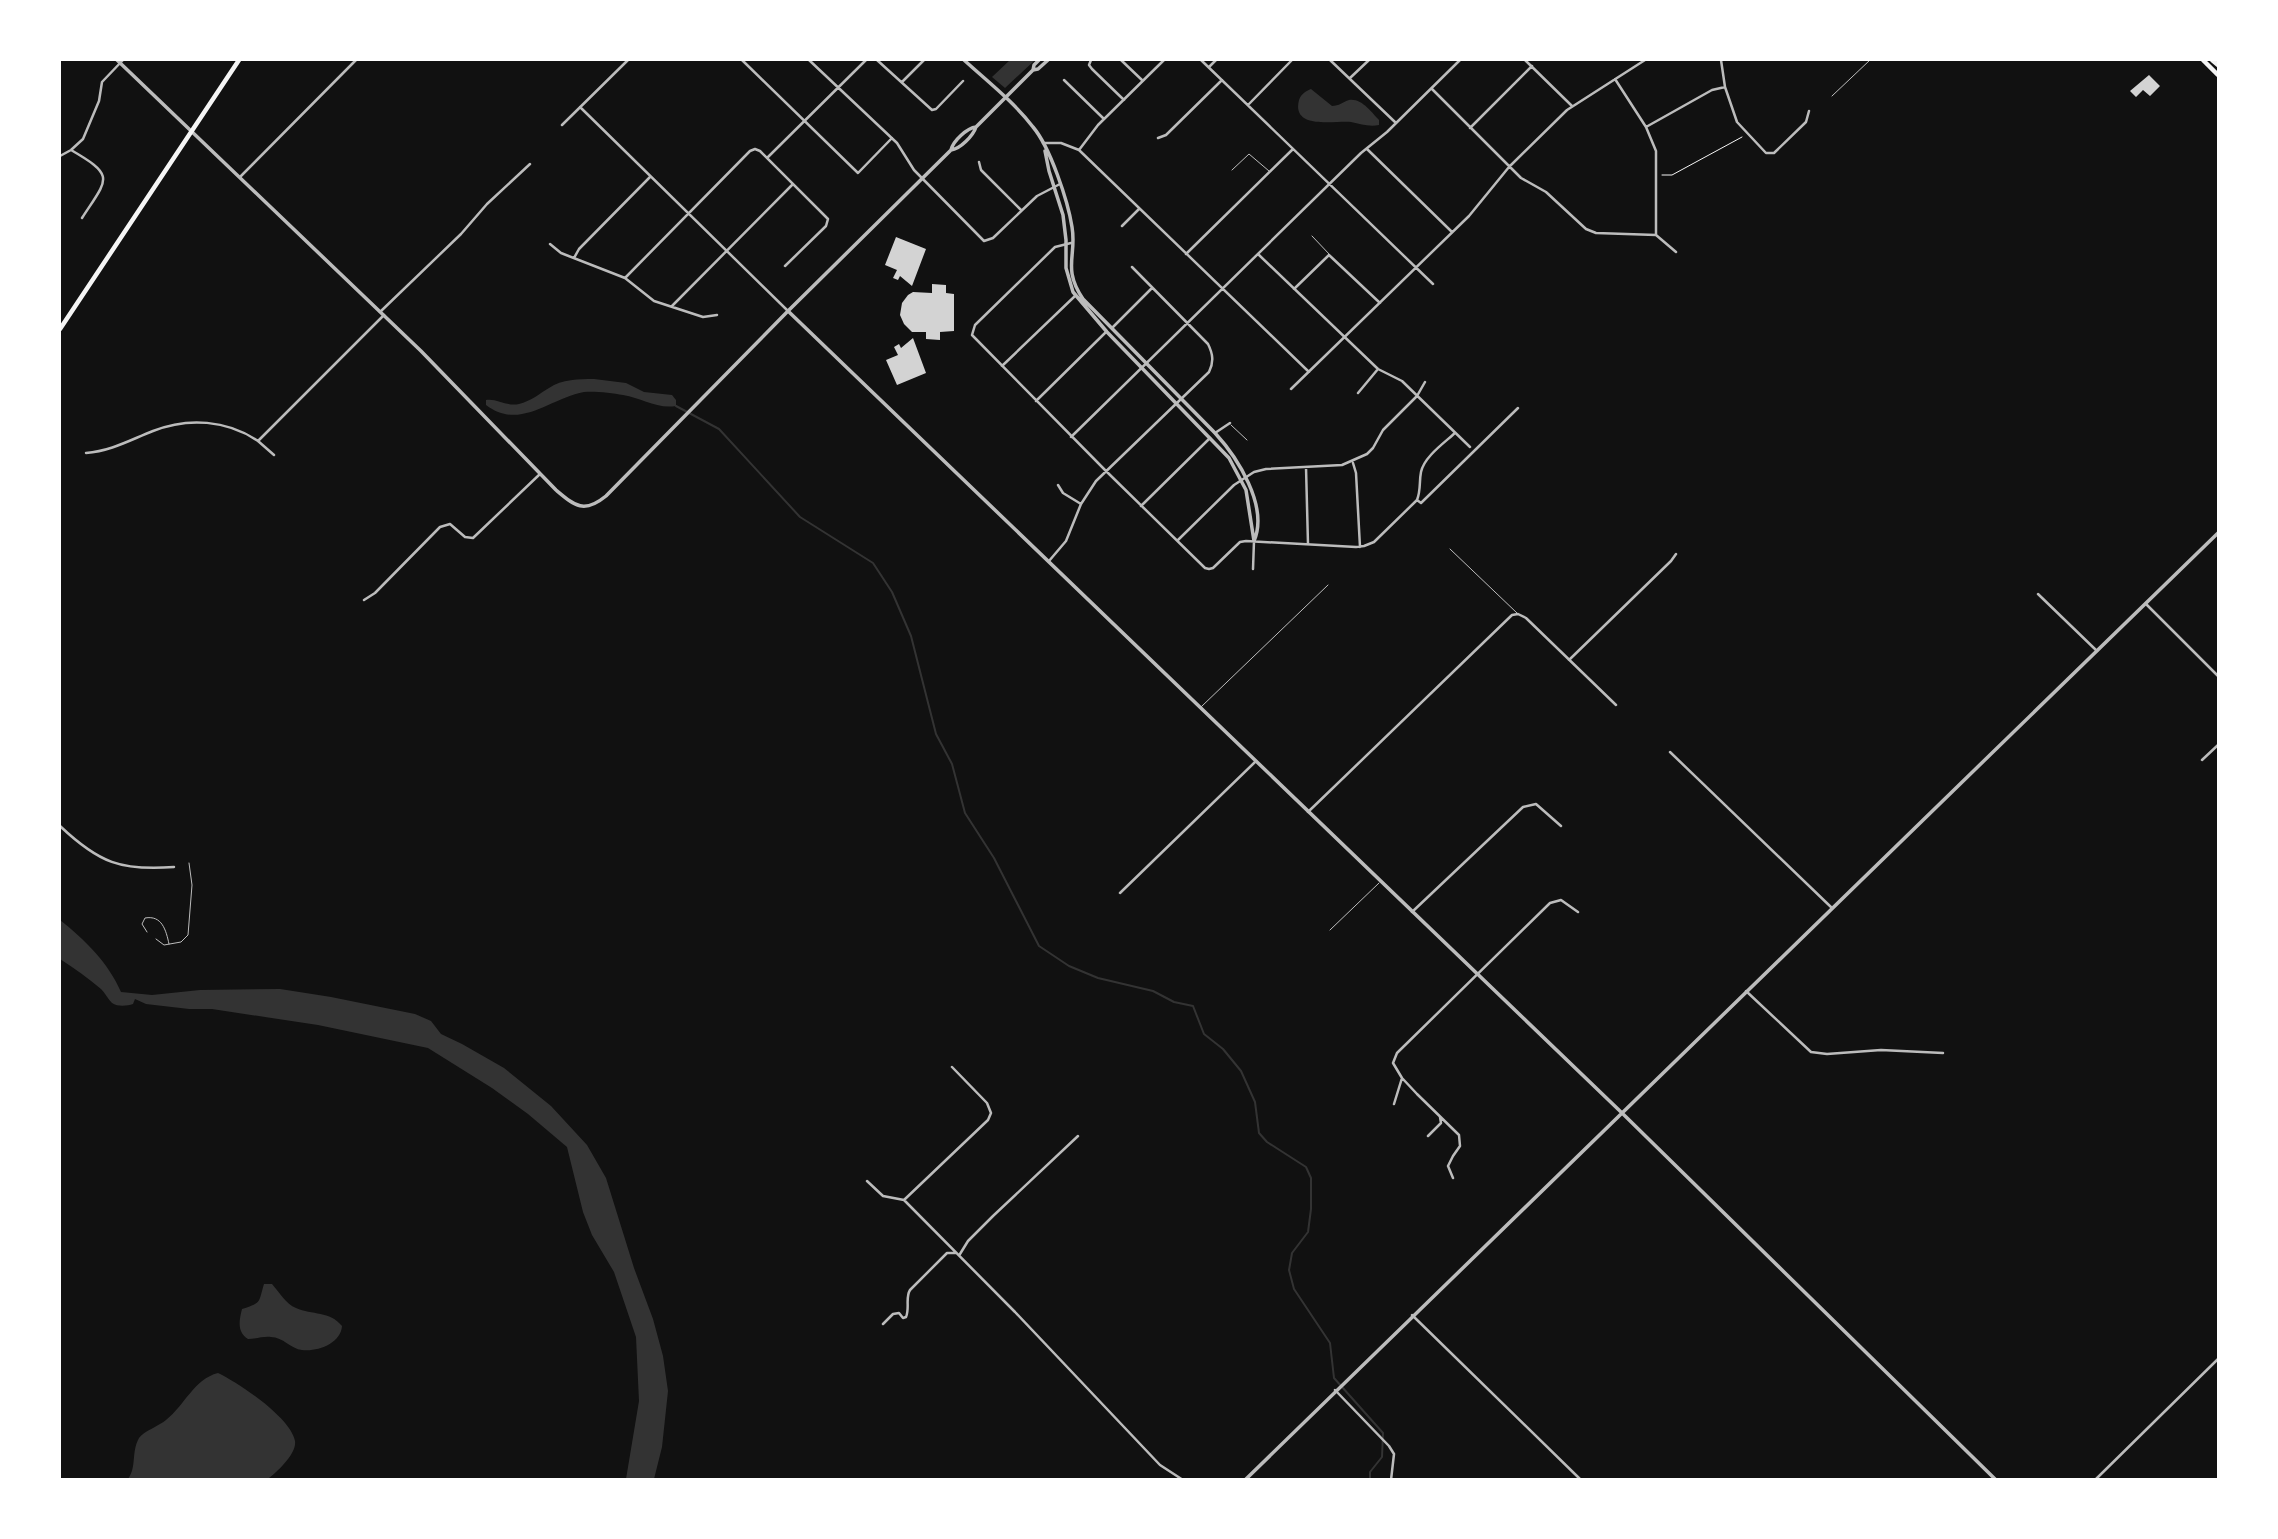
<svg xmlns="http://www.w3.org/2000/svg" width="2278" height="1539" viewBox="0 0 2278 1539" font-family="Signika,sans-serif">
<style>
.water{fill:#333}
.lines{fill:none;stroke-linecap:round;stroke-linejoin:round}
.stream{stroke:#333;stroke-width:2}
.building{fill:#d3d3d3}
.path{stroke:#f5f5f5;stroke-width:1}
.service{stroke:#bcbcbc;stroke-width:1}
.minor{stroke:#bcbcbc;stroke-width:2.5}
.tertiary{stroke:#bcbcbc;stroke-width:3.5}
.primary{stroke:#f5f5f5;stroke-width:4.5}
.trunk{stroke:#f5f5f5;stroke-width:4.5}
</style>
<rect width="100%" height="100%" fill="#111"/>
<path class="water" d="M1010 60H1035L1005 88 992 77Z
M1311 89 1332 106C1339 106 1343 102 1349 100 1362 98 1372 113 1379 120V125C1369 127 1361 124 1351 122 1337 120 1291 131 1299 100 1301 94 1306 91 1311 89Z
M594 379 626 383 644 392 672 395 676 400V406C656 409 642 398 623 395 612 393 595 391 584 392 550 398 520 431 486 405V400C497 398 507 407 519 404 531 401 539 394 549 388 562 379 579 379 594 379Z
M60 920C85 940 108 962 121 992L152 995 200 990 280 989 331 997 415 1014 431 1021 441 1034 462 1044 504 1068 551 1106 587 1145 606 1178 634 1268 653 1319 663 1356 668 1391 662 1447 654 1479H626L639 1401 636 1337 614 1272 592 1235 583 1212 567 1147 528 1114 492 1088 428 1048 318 1025 212 1009H189L146 1004 135 999 133 1004C127 1006 118 1007 112 1003 108 999 105 993 101 989 88 978 74 968 60 959Z
M264 1284H272C279 1292 286 1304 296 1308 312 1315 330 1311 342 1326 341 1343 318 1352 302 1350 291 1349 283 1337 271 1337 264 1336 255 1339 248 1339 237 1332 239 1321 242 1309 262 1302 258 1304 264 1284Z
M218 1373C239 1383 291 1418 295 1441 297 1454 277 1472 268 1479H128C137 1467 131 1452 139 1438 144 1431 159 1426 166 1420 185 1405 194 1379 218 1373Z"/>
<g class="lines">
<path class="stream" d="M676 406 719 429 800 517 873 563 892 592 911 636 936 734 952 764 965 813 994 858 1039 946 1069 966 1098 978 1153 991 1174 1002 1193 1006 1204 1034 1223 1049 1241 1071 1255 1102 1259 1133 1267 1142 1306 1167 1311 1178V1209L1308 1232 1292 1253 1289 1270 1294 1289 1330 1343 1334 1378 1383 1433 1382 1457 1370 1472V1480"/>
</g>
<path class="building" d="M2149 75 2160 86 2150 96 2143 90 2136 97 2130 91Z
M896 237 926 249 912 286 900 276 898 280 893 278 897 270 885 265Z
M932 284 946 285V293L954 294V331L940 332V340L926 339V332H912L904 324 900 315 902 303 908 295 913 292 932 293Z
M913 338 926 373 897 385 886 360 898 355 894 347 899 344 901 348Z"/>
<g class="lines">
<path class="path" d="M1662 175H1672L1742 137"/>
<path class="service" d="M1832 96 1870 60
M1232 170 1249 154 1269 171
M1312 236 1330 255
M1231 425 1247 440
M1450 549 1517 613
M1201 707 1328 585
M1330 930 1379 883
M147 932 142 924 145 918C162 915 166 930 169 944
M156 939 164 945 181 942 188 935 192 885 189 863"/>
<path class="minor" d="M742 60 858 173 892 138
M809 60 897 143 914 170 984 241 993 238 1037 196 1060 184
M877 60 932 110 936 109 963 81
M1091 60 1089 65 1092 69 1124 100
M1121 60 1143 81
M1201 60 1433 284
M1330 60 1396 123
M1525 60 1572 106
M1721 60 1725 87 1737 122 1766 153H1774L1806 122 1809 111
M1209 67 1216 60
M1350 78 1369 60
M1615 79 1646 127 1656 151V235
M1064 80 1104 119
M902 82 924 60
M1432 89 1521 178 1546 192 1586 229 1596 233 1656 235
M1248 105 1292 60
M580 107 788 311
M562 125 628 60
M1646 127 1712 90 1725 87
M1470 128 1532 66
M1158 138 1166 135 1222 80
M1043 143H1061L1079 150 1309 372
M1367 149 1452 232
M71 150C116 176 108 178 82 218
M1079 150 1098 125 1164 60
M60 156 71 150 83 139 99 101 102 82 123 60
M767 158 866 60
M979 162 981 170 1021 210
M240 177 356 60
M1122 226 1139 209
M1656 235 1676 252
M1071 243 1055 247 975 325 972 335 1106 471 1205 568 1209 569 1213 568 1240 542 1246 541 1356 547 1364 546 1374 542 1417 500C1421 490 1419 482 1421 472 1424 457 1444 443 1455 433
M550 244 561 253 625 278 654 301 703 317 717 315
M1186 254 1293 149
M1258 254 1378 369 1402 381 1470 447
M574 258 579 249 650 177
M625 278 750 151 755 149 760 151 828 219 826 226 785 266
M1294 289 1329 255 1380 303
M672 306 793 184
M380 312 461 234 487 204 530 164
M1112 328 1152 288
M1002 366 1075 296
M1291 389 1469 216 1509 167 1567 110 1645 60
M1358 393 1378 369
M1036 401 1106 332
M1215 433 1230 423
M1071 437 1361 153 1387 132 1460 60
M258 441 274 455
M86 453C111 451 130 440 153 431 188 417 227 420 258 441L384 315
M1353 463 1356 473 1360 547
M1306 467 1308 544
M1058 485 1063 493 1081 504
M1417 500 1421 503 1518 408
M1141 506 1210 438
M1178 540 1234 485 1254 472 1266 469 1342 465 1367 454 1373 448 1383 430 1417 396 1425 382
M1049 561 1066 541 1081 504 1096 481 1209 372C1214 362 1213 354 1208 344L1132 267
M1253 569 1254 541
M2038 594 2097 651
M364 600 375 593 440 527 450 524 465 537 473 538 540 474
M2146 604 2218 676
M1569 660 1671 561 1676 554
M1670 752 1832 908
M2202 760 2218 745
M1308 812 1512 615 1518 614 1526 618 1616 705
M60 826C99 863 121 871 174 867
M1120 893 1255 762
M1412 912 1523 807 1536 804 1561 826
M1746 991 1811 1052 1827 1054 1881 1050 1943 1053
M1394 1104 1402 1078
M1428 1136 1441 1123 1440 1117
M1453 1178 1448 1166 1453 1156 1460 1146 1459 1135 1417 1094 1402 1078 1393 1063 1397 1053 1550 903 1561 900 1578 912
M867 1181 883 1196 904 1200 1015 1312 1160 1465 1183 1480
M904 1200 988 1120 991 1113 987 1103 952 1067
M960 1254 968 1241 993 1216 1078 1136
M1412 1315 1581 1480
M883 1324 893 1314 899 1313 903 1318 906 1317C910 1308 905 1298 910 1290L947 1253H955
M1335 1390 1389 1446 1394 1454 1391 1480
M2095 1480 2218 1359"/>
<path class="tertiary" d="M117 60 421 351 556 490C575 506 584 514 606 496L788 311 951 150C953 141 967 128 976 127
M964 60C987 81 1014 102 1033 127 1050 147 1068 201 1072 227 1077 256 1062 268 1083 299L1215 433C1237 457 1269 506 1254 541
M1033 70 1038 69 1048 60
M951 150C960 149 973 136 976 127L1033 70 1034 65 1039 60
M1045 151 1049 171 1063 215 1066 240V268L1073 292 1107 332 1229 458 1246 490 1254 541
M788 311 1621 1112 1996 1480
M1245 1480 2218 533"/>
<path class="primary" d="M60 329 239 60"/>
<path class="trunk" d="M2203 60 2218 75
M2212 60 2218 65"/>
</g>
<rect width="2278" height="1539" fill="none" stroke="#ffffff" stroke-width="122"/>
</svg>
